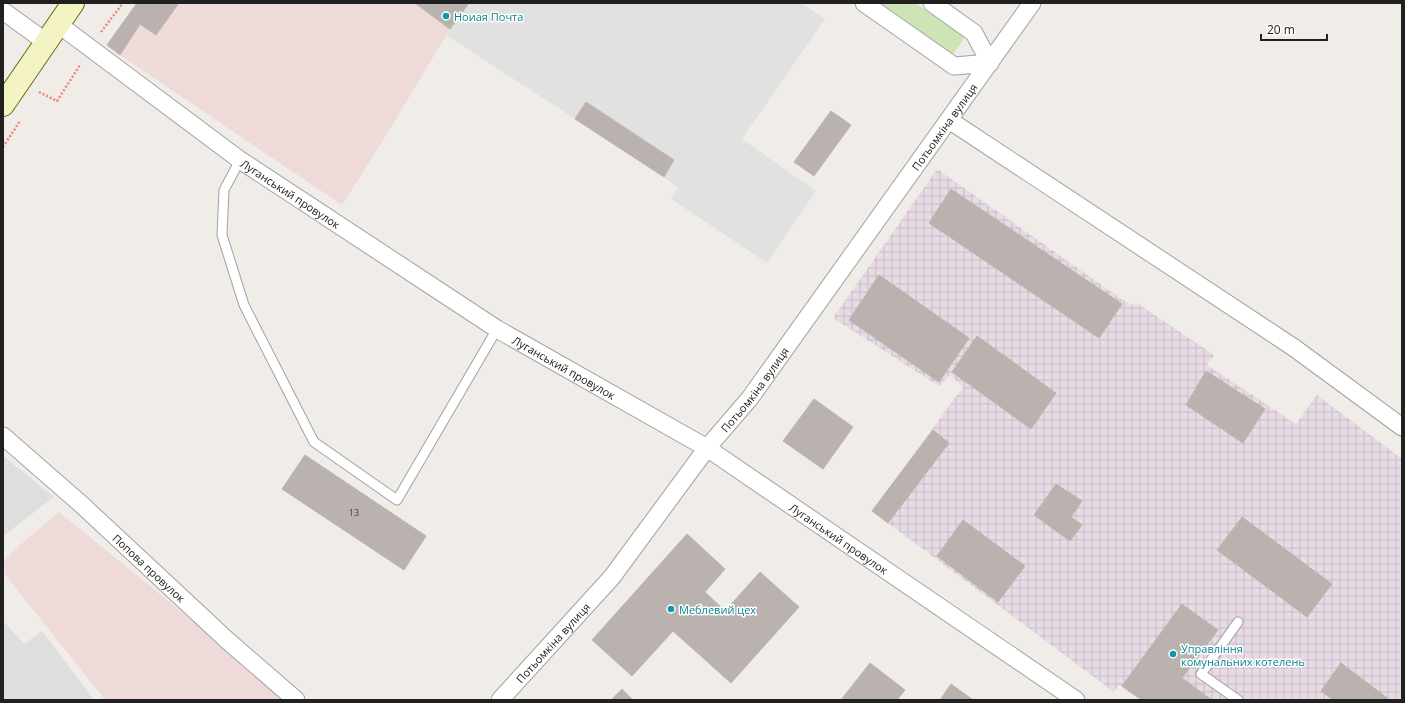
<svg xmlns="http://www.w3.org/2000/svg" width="1405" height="703" font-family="'Open Sans',sans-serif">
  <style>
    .residential { fill: #dfdede }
    .commercial { fill: #efdada }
    .industrial { fill: url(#industrial-grid) }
    .garden { fill: #cee4b5 }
    .parking { fill: #e1e1e1 }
    .building { fill: #b9b2ae; stroke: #c0b4ac }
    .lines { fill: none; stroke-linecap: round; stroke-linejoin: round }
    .service-casing { stroke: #a2a2a2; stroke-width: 11 }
    .minor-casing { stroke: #a2a2a2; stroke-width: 19 }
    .secondary-casing { stroke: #676e12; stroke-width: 24 }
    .path { stroke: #eb867e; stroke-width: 2.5; stroke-dasharray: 2 2; stroke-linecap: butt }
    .service { stroke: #fff; stroke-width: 9 }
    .minor { stroke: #fff; stroke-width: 17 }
    .secondary { stroke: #f3f3c3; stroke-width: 22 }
    .culture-dot { fill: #0f9aa8; stroke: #fff; stroke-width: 1.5 }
    .labels { text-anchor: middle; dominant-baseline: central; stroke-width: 3; stroke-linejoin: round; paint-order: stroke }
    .number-label { font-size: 9px; fill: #474544 }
    .culture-label { font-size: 11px; fill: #0d838f; stroke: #fff; text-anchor: start }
    .street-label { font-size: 11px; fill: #212121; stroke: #fff }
  </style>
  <defs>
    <pattern id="industrial-grid" width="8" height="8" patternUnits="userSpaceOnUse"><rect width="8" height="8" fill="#e8dbe6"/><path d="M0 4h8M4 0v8" fill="none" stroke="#c7bcc5"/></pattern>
  </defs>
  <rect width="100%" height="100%" fill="#f0ede8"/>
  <g class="residential">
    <path d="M3,456L54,497L3,536Z"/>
    <path d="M3,621L24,644L42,631L94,700H3Z"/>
  </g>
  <g class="commercial">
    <path d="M179,3H469L450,29L387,134L342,205L120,55L140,24L156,34Z"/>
    <path d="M59,512L224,646L287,700H105L3,572V562L20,545Z"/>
  </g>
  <path class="industrial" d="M937,169L1130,305L1137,303L1214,355L1207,365L1296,424L1317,395L1402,459V700H1140L1119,685L1114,692L872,511L963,387L950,375L939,386L833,318Z"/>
  <path class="garden" d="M881,3H915L965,37L953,54Z"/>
  <path class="parking" d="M469,3H801L825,19L742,139L816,191L767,263L671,199L678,188L664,177L674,160L586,102L575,119L446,35Z"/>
  <g class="building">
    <path d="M137,3H179L156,35L140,24L120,55L107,45Z"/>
    <path d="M415,3H469L450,29Z"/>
    <path d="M586,102L674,160L664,177L575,119Z"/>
    <path d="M831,111L851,125L814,176L794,162Z"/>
    <path d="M951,189L1122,304L1099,338L929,223Z"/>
    <path d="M879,275L969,338L939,382L849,320Z"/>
    <path d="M977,336L1056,393L1031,429L952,372Z"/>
    <path d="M1206,371L1265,409L1243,443L1186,405Z"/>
    <path d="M814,399L853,427L823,469L783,441Z"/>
    <path d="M933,430L949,443L888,523L872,511Z"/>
    <path d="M305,455L426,536L404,570L282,489Z"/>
    <path d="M1056,484L1082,501L1071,517L1082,525L1070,541L1034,515Z"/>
    <path d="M1242,517L1332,584L1307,617L1217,550Z"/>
    <path d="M963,520L1025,566L998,602L937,556Z"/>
    <path d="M687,534L725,569L705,592L725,611L760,572L799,607L731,683L673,631L632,676L592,640Z"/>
    <path d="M1182,604L1218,630L1182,678L1212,700H1142L1122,686Z"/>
    <path d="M870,663L905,690L897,700H841Z"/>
    <path d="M1341,663L1390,700H1333L1321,691Z"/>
    <path d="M951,684L973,700H940Z"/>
    <path d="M622,689L633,700H611Z"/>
  </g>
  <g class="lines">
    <g class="service-casing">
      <g id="service">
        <path d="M240,160L224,190L222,235L244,305L314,442L397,500L497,329"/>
        <path d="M1238,622L1201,674L1238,700"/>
      </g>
    </g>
    <g class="minor-casing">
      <g id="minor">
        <path d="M864,3L954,66L990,63"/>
        <path d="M932,3L974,33L990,63"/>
        <path d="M3,11L46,42"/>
        <path id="s1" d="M58,24L240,160L497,329L707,448L1076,700"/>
        <path d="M949,120L1293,347L1402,427"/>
        <path id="s2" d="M3,436L82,505L228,641L296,700"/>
        <path id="s3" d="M500,700L612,577L707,448L750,398L1032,3"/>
      </g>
    </g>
    <g class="secondary-casing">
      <path id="secondary" d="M3,105L73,3"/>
    </g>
    <g class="path">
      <path d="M101,32L123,3"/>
      <path d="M39,92L57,101L80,65"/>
      <path d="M3,147L20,121"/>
    </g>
    <use href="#service" class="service"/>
    <use href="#minor" class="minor"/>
    <use href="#secondary" class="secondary"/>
  </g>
  <g class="culture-dot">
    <circle cx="446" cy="16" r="4"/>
    <circle cx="671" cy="609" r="4"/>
    <circle cx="1173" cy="654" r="4"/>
  </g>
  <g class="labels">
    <g class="number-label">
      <text x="354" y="512">13</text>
    </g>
    <g class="culture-label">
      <text x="454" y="16">Ноиая Почта</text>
      <text x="679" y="609">Меблевий цех</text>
      <text x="1181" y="648">Управління<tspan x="1181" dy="13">комунальних котелень</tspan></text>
    </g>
    <g class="street-label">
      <text stroke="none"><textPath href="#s3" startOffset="726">Потьомкіна вулиця</textPath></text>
      <text stroke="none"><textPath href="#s1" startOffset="288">Луганський провулок</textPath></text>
      <text stroke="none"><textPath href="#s1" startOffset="612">Луганський провулок</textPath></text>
      <text stroke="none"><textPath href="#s3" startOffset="402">Потьомкіна вулиця</textPath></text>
      <text stroke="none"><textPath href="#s1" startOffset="936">Луганський провулок</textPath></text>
      <text stroke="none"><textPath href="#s2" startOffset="197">Попова провулок</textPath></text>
      <text stroke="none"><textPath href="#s3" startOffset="78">Потьомкіна вулиця</textPath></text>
    </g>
  </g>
  <rect width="1405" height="703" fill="none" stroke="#212121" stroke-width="8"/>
  <path d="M1261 34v6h66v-6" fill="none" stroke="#212121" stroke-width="2"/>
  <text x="1267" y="34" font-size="12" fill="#212121" stroke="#ffffff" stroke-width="3" paint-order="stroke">20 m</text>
</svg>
